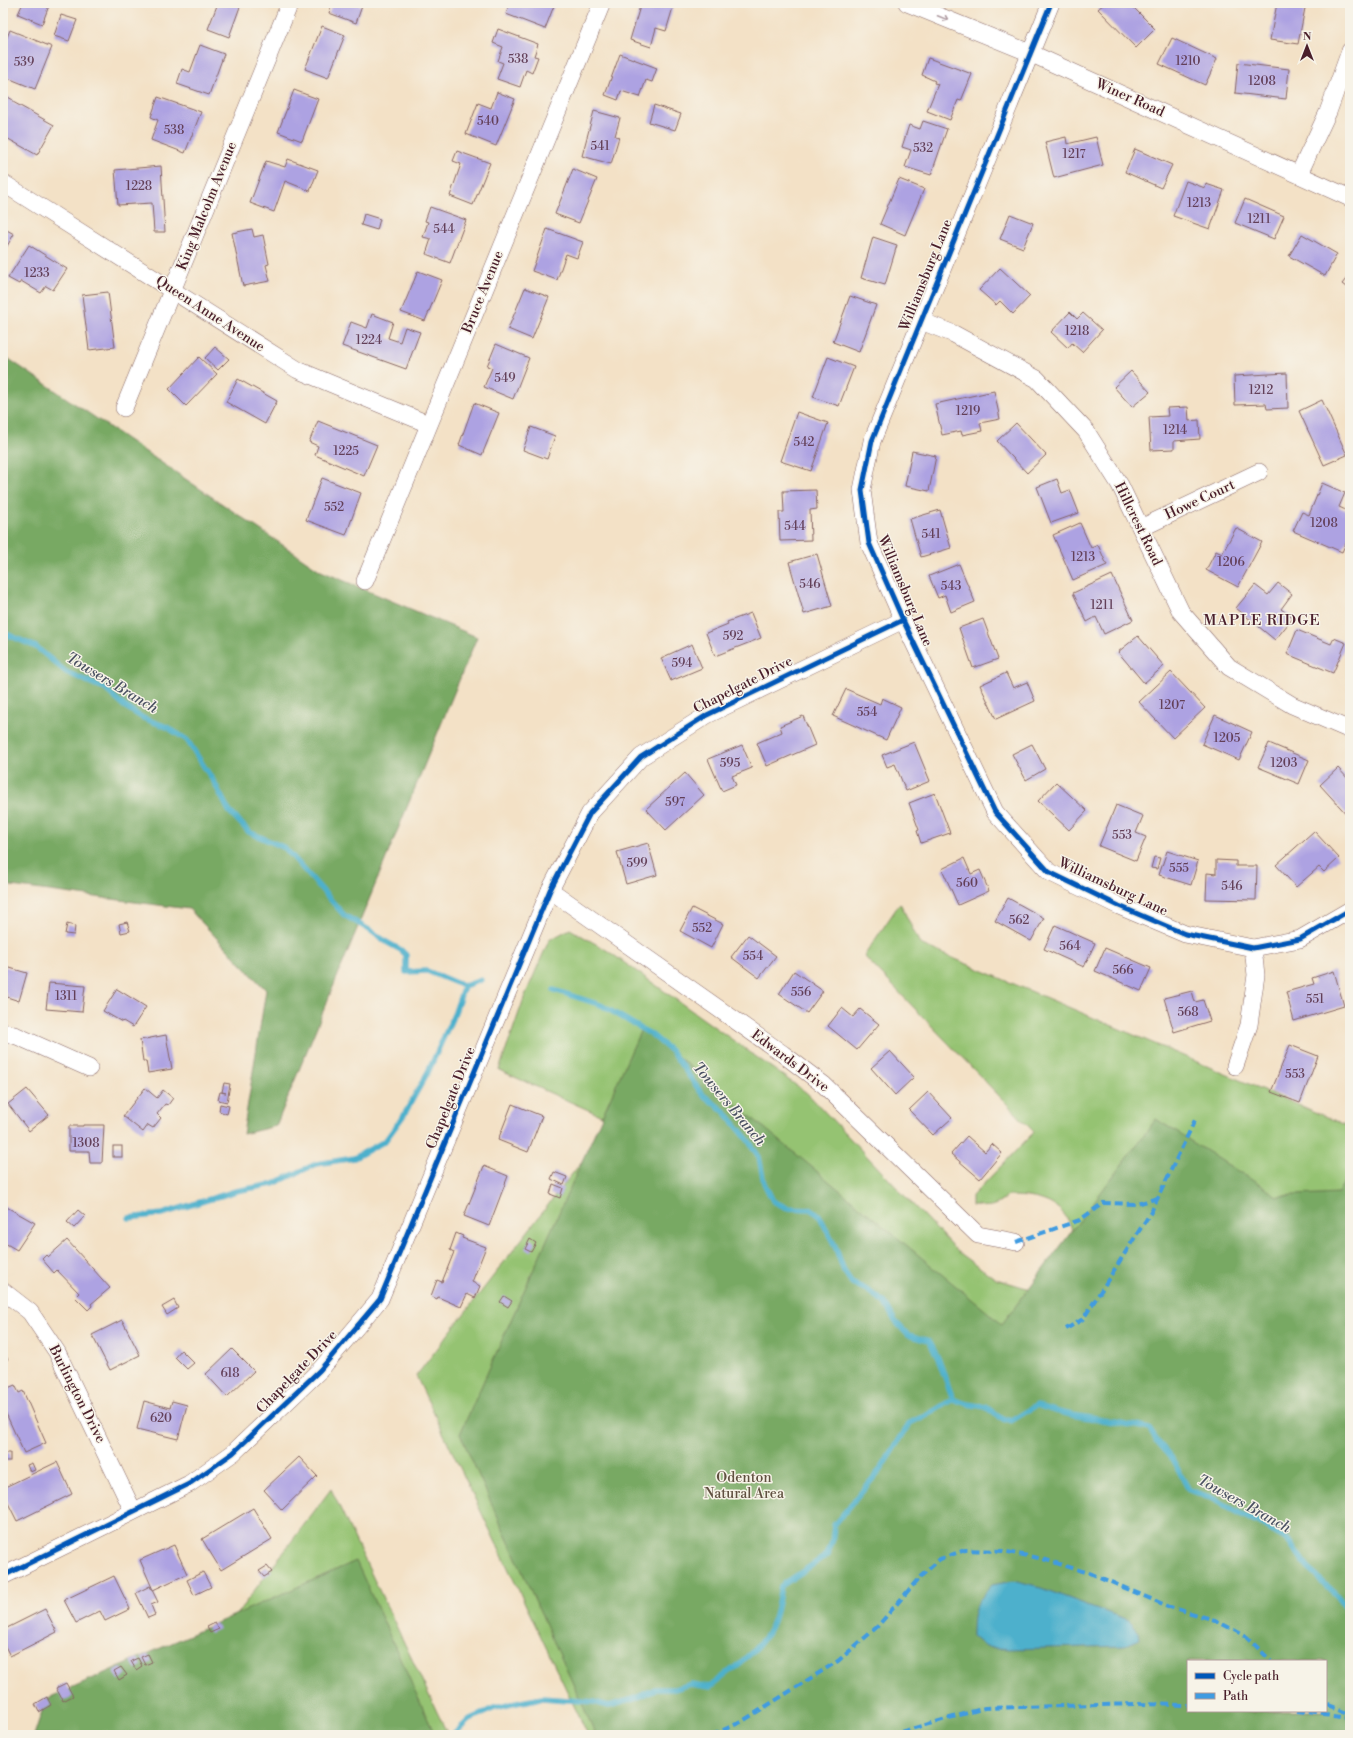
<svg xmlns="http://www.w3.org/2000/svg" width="1353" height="1738" font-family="'Libre Bodoni',serif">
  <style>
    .green { fill: #95c372; stroke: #70714e; fill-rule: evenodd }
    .forest { fill: #78a964; stroke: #616448; fill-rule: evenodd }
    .water { fill: #4db0cc; stroke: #4c687c }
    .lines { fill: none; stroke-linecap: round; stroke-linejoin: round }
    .stream { stroke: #4db0cc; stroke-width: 5.5 }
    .building { fill: #ada2e2 }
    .street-casing { stroke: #856361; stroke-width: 18 }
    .street { stroke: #fff; stroke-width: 17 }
    .quiet { stroke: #409be1; stroke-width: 4; stroke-dasharray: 8 4; stroke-linecap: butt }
    .cycleway-casing { stroke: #f7f3e8; stroke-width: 8 }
    .cycleway { stroke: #0057b8; stroke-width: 5 }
    .oneway { stroke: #ae9aa0 }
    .labels { text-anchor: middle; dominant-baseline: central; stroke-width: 3; stroke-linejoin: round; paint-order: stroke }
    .number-label { font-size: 12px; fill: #634059 }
    .street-label { font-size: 14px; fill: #4a1f2b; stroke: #f7f3e8 }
    .park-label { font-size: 14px; fill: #605040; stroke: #f7f3e8 }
    .neighbourhood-label { font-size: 15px; letter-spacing: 1px; fill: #4a1f2b; stroke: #f7f3e8 }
    .water-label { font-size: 15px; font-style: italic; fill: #4b5263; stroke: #f7f3e8 }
  </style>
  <rect width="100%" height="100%" fill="#f7f3e8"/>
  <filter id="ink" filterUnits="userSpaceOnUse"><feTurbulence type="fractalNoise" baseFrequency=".025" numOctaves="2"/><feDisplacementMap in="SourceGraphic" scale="8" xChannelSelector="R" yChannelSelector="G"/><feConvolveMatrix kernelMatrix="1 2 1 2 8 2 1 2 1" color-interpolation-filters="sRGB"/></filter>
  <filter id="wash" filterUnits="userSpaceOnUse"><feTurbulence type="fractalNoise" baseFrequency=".012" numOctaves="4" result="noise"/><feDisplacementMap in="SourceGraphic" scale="16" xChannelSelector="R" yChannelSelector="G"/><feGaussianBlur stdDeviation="0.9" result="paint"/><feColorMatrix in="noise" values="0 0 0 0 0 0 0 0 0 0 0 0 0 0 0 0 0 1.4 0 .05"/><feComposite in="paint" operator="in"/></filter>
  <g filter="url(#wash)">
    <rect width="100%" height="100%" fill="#f3e1c6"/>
    <g class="green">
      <path d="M900,903L920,944L1350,1127V1735H588L416,1376L613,1121L499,1070L524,998L549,940L570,929L608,951L807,1093L957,1251L996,1279L1030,1289L1074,1239C1072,1234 1072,1228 1070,1224C1059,1199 1031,1196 1008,1196C994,1208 990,1207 972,1206V1196L1034,1132L864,956ZM1188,1661H1326V1711H1188Z"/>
      <path d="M331,1489L448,1735H53L220,1636Z"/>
    </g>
    <g class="forest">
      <path d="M3,355L321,571L477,637L276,1126L243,1134L266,990L189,909L3,885Z"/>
      <path d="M642,1027L1002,1324L1156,1119L1277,1196L1338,1193L1350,1171V1735H596L460,1434ZM1188,1661H1326V1711H1188Z"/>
      <path d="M356,1561L435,1735H34L46,1699Z"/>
    </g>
    <path class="water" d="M1013,1581L1041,1588L1128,1620L1139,1632L1140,1639L1124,1646L1009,1649L985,1647L972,1636C972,1610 975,1604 992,1585Z"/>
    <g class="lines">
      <g class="stream">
        <path d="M3,634L9,635L36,647L66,672L105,689L124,706L143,718L167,727L187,740L214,782L229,811L249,832L285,848L344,915L371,931L388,943L401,950L406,955V972L427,971L464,986L481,980"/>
        <path d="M554,990L601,1005L652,1035L672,1052L702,1094L725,1112L748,1140L759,1157L764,1183L773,1201L787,1208L810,1209L819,1215L835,1246L844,1271L852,1283L867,1290L885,1303L895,1321L908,1335L929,1341L938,1358L953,1399L967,1404L986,1407L999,1417L1011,1421L1037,1405C1072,1419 1112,1419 1149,1429L1157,1441L1171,1457L1189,1490L1210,1497L1288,1540L1307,1568L1334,1592L1350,1612"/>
        <path d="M129,1218L162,1214L236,1191L273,1184L316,1164L354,1158L385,1141L404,1115L429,1070L455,1012L464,986"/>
        <path d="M453,1735L470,1719L495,1708L521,1702L542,1698L594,1702L609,1706L634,1699L655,1689H675L691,1684L710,1687C732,1669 759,1652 771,1626C777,1613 779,1599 781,1586L827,1555L832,1542L834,1525L880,1470L910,1423L934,1411L953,1399"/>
      </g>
    </g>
    <g id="blocks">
      <g class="building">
        <path d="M23,3H50L42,24L18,14Z"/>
        <path d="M218,3L241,4L229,37L208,29Z"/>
        <path d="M332,3H359L358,5L362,6L356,23L329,13Z"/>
        <path d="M510,3H555L545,29L506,14Z"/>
        <path d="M641,3L674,4L666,31L656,28L651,47L630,40Z"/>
        <path d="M1105,3H1129L1155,29L1136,48L1098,9Z"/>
        <path d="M1277,3H1306L1298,44L1270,40Z"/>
        <path d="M61,15L77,20L69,41L54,36Z"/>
        <path d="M322,26L345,35L328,78L305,69Z"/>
        <path d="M498,29L538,44L534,56L538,57L532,73L526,70L520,87L497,79L503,63L498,61L503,47L493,43Z"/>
        <path d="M10,30L52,47L35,89L3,76V47Z"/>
        <path d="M1172,38L1217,59L1205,85L1159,64Z"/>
        <path d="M200,45L224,54L209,95L177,84L182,69L190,72Z"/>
        <path d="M620,54L657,68L652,82L646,80L640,97L621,91L618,100L605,95Z"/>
        <path d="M928,58L972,74L961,101L958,100L950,120L927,111L938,84L934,83L935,81L922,75Z"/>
        <path d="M1238,63L1289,69L1286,99L1235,93Z"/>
        <path d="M294,90L318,99L302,141L278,132Z"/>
        <path d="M497,92L515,99L496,146L466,134L478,103L491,108Z"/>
        <path d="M3,94L13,100V102L54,125L37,155L3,136Z"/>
        <path d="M158,97L201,112L185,153L151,140L158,120L151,117Z"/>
        <path d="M654,105L681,114L675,130L649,122Z"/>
        <path d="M594,111L620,118L615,136L619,137L611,164L582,156Z"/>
        <path d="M923,121L947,129L931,175L905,167L911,150L902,147L909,125L920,129Z"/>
        <path d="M1066,137L1067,144L1096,137L1103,165L1054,178L1045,142Z"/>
        <path d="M1135,149L1172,165L1161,188L1125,172Z"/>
        <path d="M457,151L490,163L473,205L450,196L461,164L453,161Z"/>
        <path d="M288,159L318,170L310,191L285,181L274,212L250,203L266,161L285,167Z"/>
        <path d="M161,166L165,232H154L152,203L118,205L115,170Z"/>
        <path d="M573,169L597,179L579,223L555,214Z"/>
        <path d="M899,179L924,189L905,235L880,224Z"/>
        <path d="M1186,181L1205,188L1206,184L1224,190L1210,229L1173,216Z"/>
        <path d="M1245,199L1284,216L1274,239L1235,223Z"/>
        <path d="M430,207L466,220L450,263L426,254L431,239L423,237L428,222L425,221Z"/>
        <path d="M364,214L380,219L377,230L361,225Z"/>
        <path d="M1010,214L1033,223L1023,248L1000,239Z"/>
        <path d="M3,228L14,234L3,253Z"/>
        <path d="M252,229L254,237L263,235L269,264L266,265L270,281L243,286L232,233Z"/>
        <path d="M547,229L583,242L577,258L566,254L557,280L532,271Z"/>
        <path d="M1302,234L1337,254L1325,276L1289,256Z"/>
        <path d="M873,237L897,245L885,285L861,278Z"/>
        <path d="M29,245L67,269L53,290L46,286L41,293L21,281L19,284L8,278Z"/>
        <path d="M1000,268L1030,296L1013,314L1000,301L996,305L979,290Z"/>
        <path d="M418,271L442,280L425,321L401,312Z"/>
        <path d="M1350,274V290L1342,284Z"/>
        <path d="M525,288L549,297L532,339L508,329Z"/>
        <path d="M108,292L115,347L89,350L82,295Z"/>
        <path d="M850,296L876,305L859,352L833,342Z"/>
        <path d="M1070,312L1077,319L1083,313L1102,330L1082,352L1072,343L1068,348L1051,332Z"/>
        <path d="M372,314L393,322L388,338L400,342L405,327L420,332L406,369L342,346L351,322L367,328Z"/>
        <path d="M496,344L529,358L513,399L484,387L492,368L487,366Z"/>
        <path d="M215,347L229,359L218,370L205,358Z"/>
        <path d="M199,357L217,374L186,406L169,389Z"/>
        <path d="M828,357L854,367L839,406L813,397Z"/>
        <path d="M1131,371L1150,392L1132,407L1114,387Z"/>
        <path d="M1287,373L1288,408L1267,409L1266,404L1235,405L1234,376Z"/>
        <path d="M238,379L277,401L265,424L226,402Z"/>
        <path d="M994,391L1000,419L980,423L982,431L962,435L961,431L942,435L935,404Z"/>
        <path d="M1322,400L1347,455L1324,465L1299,411Z"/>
        <path d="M474,403L499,413L482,455L459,445Z"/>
        <path d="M1188,407L1189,421L1199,420L1200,439L1174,441V449L1151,450L1149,417L1168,416L1167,408Z"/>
        <path d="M797,412L828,423L811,471L780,461Z"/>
        <path d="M318,421L377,445L364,476L315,455L318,446L309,442Z"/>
        <path d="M1016,423L1046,455L1027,473L997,441Z"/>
        <path d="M531,427L555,436L547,459L523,450Z"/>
        <path d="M912,451L936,456L929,491L905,486Z"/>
        <path d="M322,478L361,493L346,535L306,520Z"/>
        <path d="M1057,479L1062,493L1070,490L1079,513L1051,523L1037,487Z"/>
        <path d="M1322,483L1345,493L1339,507L1350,512V534L1342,552L1293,531L1302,512L1309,515Z"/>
        <path d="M816,490L817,509L810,510L811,540L780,541L779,512H784L783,491Z"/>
        <path d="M940,510L951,548L921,557L910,519Z"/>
        <path d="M1080,523L1091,548L1098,545L1107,565L1073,580L1053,535Z"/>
        <path d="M1236,528L1262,542L1238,587L1206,570L1216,551L1222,554Z"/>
        <path d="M817,554L832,606L804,614L789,562Z"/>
        <path d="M959,564L975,602L951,612L945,595L938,598L929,576Z"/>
        <path d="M1112,575L1133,620L1104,634L1096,617L1087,622L1073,593Z"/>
        <path d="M1278,583L1292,594L1281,609L1293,618L1275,640L1236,608L1255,585L1268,595Z"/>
        <path d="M751,613L761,638L715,656L706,633L728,624L727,622Z"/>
        <path d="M983,619L998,659L973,668L959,628Z"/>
        <path d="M1297,630L1331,644L1334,638L1346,643L1333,673L1287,654Z"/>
        <path d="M1138,636L1164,666L1144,683L1118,652Z"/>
        <path d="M692,644L702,668L671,681L661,658Z"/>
        <path d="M1171,672L1205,708L1173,738L1139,702Z"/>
        <path d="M1006,673L1013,688L1027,682L1035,701L996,719L980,685Z"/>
        <path d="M846,689L880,704L882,698L901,707L886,740L833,716Z"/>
        <path d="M1215,715L1252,732L1239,760L1202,744Z"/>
        <path d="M803,716L815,745L767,766L757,743L782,732L780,726Z"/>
        <path d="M914,742L930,781L906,791L895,764L887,767L882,755Z"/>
        <path d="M1269,743L1309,760L1299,784L1258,767Z"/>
        <path d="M1032,744L1045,769L1026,780L1012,754Z"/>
        <path d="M742,745L752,768L732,776L736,785L722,791L708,759Z"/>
        <path d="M1338,768L1350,781V818L1320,785Z"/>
        <path d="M685,773L704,795L666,830L646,809Z"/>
        <path d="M1056,782L1087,811L1069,830L1038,801Z"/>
        <path d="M935,793L950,833L921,843L917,831L919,830L909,803Z"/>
        <path d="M1116,805L1143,816L1136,833L1146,837L1136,861L1099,846Z"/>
        <path d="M1314,831L1339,858L1324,872L1319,867L1296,887L1276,865Z"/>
        <path d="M648,843L657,875L626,884L617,852Z"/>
        <path d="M1167,851L1198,861L1191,885L1159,875Z"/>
        <path d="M1154,857L1160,858L1157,869L1151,868Z"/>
        <path d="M964,858L971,874L980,870L989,891L958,905L942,869Z"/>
        <path d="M1216,860L1236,861V866H1257L1256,900L1206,899L1207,873L1216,874Z"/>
        <path d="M1008,898L1044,918L1031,941L995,921Z"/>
        <path d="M692,908L723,924L711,948L680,931Z"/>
        <path d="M127,922L130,931L121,933L119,924Z"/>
        <path d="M67,924L75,926L74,935L65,934Z"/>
        <path d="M1055,925L1095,943L1084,967L1044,949Z"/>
        <path d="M748,935L776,956L759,978L731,957Z"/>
        <path d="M1105,948L1151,968L1141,991L1095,971Z"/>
        <path d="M3,966L27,973L19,1001L7,997V994L3,993Z"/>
        <path d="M794,971L823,991L807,1013L779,994Z"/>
        <path d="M1334,971L1344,1006L1294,1021L1286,992L1314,984L1312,978Z"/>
        <path d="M49,983L85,986L82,1012L46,1009Z"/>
        <path d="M117,989L146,1007L133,1027L123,1021L122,1022L103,1011Z"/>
        <path d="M1192,991L1195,1002L1203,1000L1210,1021L1174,1032L1164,998Z"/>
        <path d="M842,1008L853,1017L860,1009L879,1024L857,1050L828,1026Z"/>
        <path d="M166,1035L172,1069L148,1073L146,1061H143L140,1040Z"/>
        <path d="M1290,1045L1318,1056L1300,1103L1271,1092Z"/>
        <path d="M890,1051L914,1077L895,1095L871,1068Z"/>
        <path d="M224,1083L230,1084L227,1102L218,1100L220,1092L226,1093L222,1092Z"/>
        <path d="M145,1088L157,1098L163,1090L173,1098L168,1105L165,1104L157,1114L161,1118L153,1128L148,1125L143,1132L123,1116Z"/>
        <path d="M27,1089L49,1115L29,1131L8,1104Z"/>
        <path d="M928,1092L952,1118L933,1135L909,1110Z"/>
        <path d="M220,1104L229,1106L227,1114L219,1111Z"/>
        <path d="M512,1104L542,1116L528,1152L498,1140Z"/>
        <path d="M83,1125H104L102,1163H90L89,1151H69V1126H83Z"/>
        <path d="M967,1136L985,1152L992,1144L1002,1153L980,1179L951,1154Z"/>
        <rect x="113" y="1146" width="9" height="11"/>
        <path d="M484,1166L508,1176L489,1226L464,1216Z"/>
        <path d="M554,1172L567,1177L564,1185L551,1179Z"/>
        <path d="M553,1184L563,1188L560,1198L550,1194Z"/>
        <path d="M3,1205L35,1223L17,1250L3,1242Z"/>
        <path d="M78,1210L85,1216L74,1228L67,1222Z"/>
        <path d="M456,1233L463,1236L462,1238L486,1247L472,1282L480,1286L475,1298L467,1294L461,1307L438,1297L437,1299L431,1296L437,1280L442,1282L454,1252L450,1250Z"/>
        <path d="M530,1239L536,1243L531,1252L525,1249Z"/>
        <path d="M67,1240L110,1288L91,1304L92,1306L88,1310L75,1297L79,1293L57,1270L54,1273L42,1259L46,1255L48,1257Z"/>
        <path d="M504,1296L512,1301L508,1307L500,1302Z"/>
        <path d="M174,1300L178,1308L167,1315L162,1307Z"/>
        <path d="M122,1320L140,1355L110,1370L92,1335Z"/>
        <path d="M232,1349L254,1371L227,1397L206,1374Z"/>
        <path d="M181,1350L194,1363L187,1369L175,1357Z"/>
        <path d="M3,1353L8,1359L3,1363Z"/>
        <path d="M15,1385L19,1393L23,1391L46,1443L24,1453L3,1407V1390Z"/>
        <path d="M144,1401L170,1408L172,1401L187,1405L178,1439L137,1429Z"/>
        <rect x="4" y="1453" width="6" height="8"/>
        <path d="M299,1457L317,1476L282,1510L264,1490Z"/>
        <path d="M57,1462L72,1494L17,1521L3,1493V1488Z"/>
        <path d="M32,1463L35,1470L30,1472L27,1465Z"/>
        <path d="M253,1508L272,1539L221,1570L202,1539Z"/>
        <path d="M174,1545L187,1574L153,1590L140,1560Z"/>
        <path d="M267,1566L272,1572L264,1577L259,1571Z"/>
        <path d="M203,1572L211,1587L194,1595L187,1580Z"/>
        <path d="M114,1576L130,1609L105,1621L100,1611L76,1623L64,1600Z"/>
        <path d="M150,1586L158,1602L151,1605L155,1615L148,1618L136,1593Z"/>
        <path d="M45,1609L57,1632L10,1656L3,1642V1630Z"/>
        <path d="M215,1623L219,1629L210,1633L207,1627Z"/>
        <path d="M148,1654L152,1662L145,1665L141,1657Z"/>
        <path d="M138,1658L142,1666L136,1670L131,1661Z"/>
        <path d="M121,1667L127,1675L119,1680L114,1671Z"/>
        <path d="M66,1683L73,1696L63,1701L56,1688Z"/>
        <path d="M47,1697L51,1705L39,1712L35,1704Z"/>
      </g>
    </g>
  </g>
  <g filter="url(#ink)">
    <use href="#blocks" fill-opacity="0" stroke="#856361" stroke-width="1"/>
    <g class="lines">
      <g class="street-casing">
        <g id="street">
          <path d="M907,3L1030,53L1350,198"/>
          <path d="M1051,3L872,441L862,490L869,543L903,620L995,812L1049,872L1119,906L1185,934L1253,948L1300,939L1350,910"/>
          <path d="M1299,174L1328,112L1350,51"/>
          <path d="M3,183L298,370L428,424"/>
          <path d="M921,321L954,334L1037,379L1086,431L1120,485L1181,612L1229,667L1292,705L1350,730"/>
          <path d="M124,408L290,3"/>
          <path d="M1141,528L1259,472"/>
          <path d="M365,581L602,3"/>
          <path d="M550,890L783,1054L824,1085L978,1235L1016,1242"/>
          <path d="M3,1032L17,1036L89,1068"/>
          <path d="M1235,1066L1249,1025L1256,975L1253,948"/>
          <path d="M3,1291L30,1312L57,1352L133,1511"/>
          <path d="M3,1576L189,1484L233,1453L320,1370L380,1299L550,890L590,813L641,757L707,715L903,620"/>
        </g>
      </g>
      <use href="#street" class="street"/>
      <g class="quiet">
        <path d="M1016,1242L1080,1220L1103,1203L1137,1204L1158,1198"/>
        <path d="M1066,1329L1083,1319L1151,1212L1196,1118"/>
        <path d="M1326,1705L1348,1713"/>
        <path d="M1297,1711L1350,1717"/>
        <path d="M712,1735L741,1722L838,1661L877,1627L920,1577L940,1559L965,1550L1003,1551L1043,1559L1092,1574L1170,1607L1215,1620L1247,1637L1271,1661"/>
        <path d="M890,1735L985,1708L1137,1704L1188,1705"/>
      </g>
      <g class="cycleway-casing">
        <g id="cycleway">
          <path d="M1051,3L872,441L862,490L869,543L903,620L995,812L1049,872L1119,906L1185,934L1253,948L1300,939L1350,910"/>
          <path d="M3,1576L189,1484L233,1453L320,1370L380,1299L550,890L590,813L641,757L707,715L903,620"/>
        </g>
      </g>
      <use href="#cycleway" class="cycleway"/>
    </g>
    <defs><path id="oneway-shaft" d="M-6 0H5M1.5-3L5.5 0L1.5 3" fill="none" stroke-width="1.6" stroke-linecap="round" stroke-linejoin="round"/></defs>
    <use class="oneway" href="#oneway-shaft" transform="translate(943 18) rotate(22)"/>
  </g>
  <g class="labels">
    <g class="number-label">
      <text x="518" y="59">538</text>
      <text x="1188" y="61">1210</text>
      <text x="24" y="62">539</text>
      <text x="1262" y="81">1208</text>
      <text x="488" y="121">540</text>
      <text x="174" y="130">538</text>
      <text x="600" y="146">541</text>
      <text x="923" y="148">532</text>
      <text x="1074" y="154">1217</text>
      <text x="139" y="186">1228</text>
      <text x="1199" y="203">1213</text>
      <text x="1259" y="219">1211</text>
      <text x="444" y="229">544</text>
      <text x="37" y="273">1233</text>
      <text x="1077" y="331">1218</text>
      <text x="369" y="340">1224</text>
      <text x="505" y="378">549</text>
      <text x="1261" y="390">1212</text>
      <text x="968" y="411">1219</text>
      <text x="1175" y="430">1214</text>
      <text x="804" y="442">542</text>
      <text x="346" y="451">1225</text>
      <text x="334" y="507">552</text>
      <text x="1324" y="523">1208</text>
      <text x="795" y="526">544</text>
      <text x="931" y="534">541</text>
      <text x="1083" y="557">1213</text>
      <text x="1231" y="562">1206</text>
      <text x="810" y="584">546</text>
      <text x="951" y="586">543</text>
      <text x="1102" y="605">1211</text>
      <text x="733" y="636">592</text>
      <text x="682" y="663">594</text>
      <text x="1172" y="705">1207</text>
      <text x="867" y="712">554</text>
      <text x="1227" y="738">1205</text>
      <text x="730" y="763">595</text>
      <text x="1284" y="763">1203</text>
      <text x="675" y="802">597</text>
      <text x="1122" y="835">553</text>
      <text x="637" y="863">599</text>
      <text x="1179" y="868">555</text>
      <text x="967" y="883">560</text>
      <text x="1232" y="886">546</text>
      <text x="1019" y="920">562</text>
      <text x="702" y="928">552</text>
      <text x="1070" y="946">564</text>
      <text x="753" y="956">554</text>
      <text x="1123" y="970">566</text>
      <text x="801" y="992">556</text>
      <text x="66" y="996">1311</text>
      <text x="1315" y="999">551</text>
      <text x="1188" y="1012">568</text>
      <text x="1295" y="1074">553</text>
      <text x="86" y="1143">1308</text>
      <text x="230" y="1373">618</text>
      <text x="161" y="1418">620</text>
    </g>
    <g class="street-label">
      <text transform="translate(1130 98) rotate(24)">Winer Road</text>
      <text transform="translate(207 206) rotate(-68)">King Malcolm Avenue</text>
      <text transform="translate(926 275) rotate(-68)">Williamsburg Lane</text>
      <text transform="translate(483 292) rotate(-68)">Bruce Avenue</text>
      <text transform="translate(210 314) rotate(33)">Queen Anne Avenue</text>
      <text transform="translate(1200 500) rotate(-25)">Howe Court</text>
      <text transform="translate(1138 524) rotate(64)">Hillcrest Road</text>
      <text transform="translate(905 591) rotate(67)">Williamsburg Lane</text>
      <text transform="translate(743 685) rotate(-27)">Chapelgate Drive</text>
      <text transform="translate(1113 887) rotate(25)">Williamsburg Lane</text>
      <text transform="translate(790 1061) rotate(37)">Edwards Drive</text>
      <text transform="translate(451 1098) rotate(-68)">Chapelgate Drive</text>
      <text transform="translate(297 1372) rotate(-46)">Chapelgate Drive</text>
      <text transform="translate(77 1394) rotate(63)">Burlington Drive</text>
    </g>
    <g class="park-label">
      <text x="744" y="1478">Odenton<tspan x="744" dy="16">Natural Area</tspan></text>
    </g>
    <g class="neighbourhood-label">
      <text x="1262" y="620">MAPLE RIDGE</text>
    </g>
    <g class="water-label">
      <text transform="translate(112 683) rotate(31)">Towsers Branch</text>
      <text transform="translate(729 1104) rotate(50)">Towsers Branch</text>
      <text transform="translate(1244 1504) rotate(29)">Towsers Branch</text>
    </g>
  </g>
  <rect width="1353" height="1738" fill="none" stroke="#f7f3e8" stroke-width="16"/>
  <rect x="1187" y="1660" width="140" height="52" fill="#f7f3e8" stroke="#b29e9c"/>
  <rect x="1195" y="1673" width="20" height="6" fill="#0057b8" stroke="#b29e9c"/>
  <text x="1223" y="1680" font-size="12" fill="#4a1f2b">Cycle path</text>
  <rect x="1195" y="1693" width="20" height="6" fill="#409be1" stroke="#b29e9c"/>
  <text x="1223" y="1700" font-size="12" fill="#4a1f2b">Path</text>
  <g transform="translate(1307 46)" stroke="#f7f3e8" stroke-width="3" paint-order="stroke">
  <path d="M0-3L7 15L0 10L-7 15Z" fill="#4a1f2b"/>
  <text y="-6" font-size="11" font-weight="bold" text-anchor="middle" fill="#4a1f2b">N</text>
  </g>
</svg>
